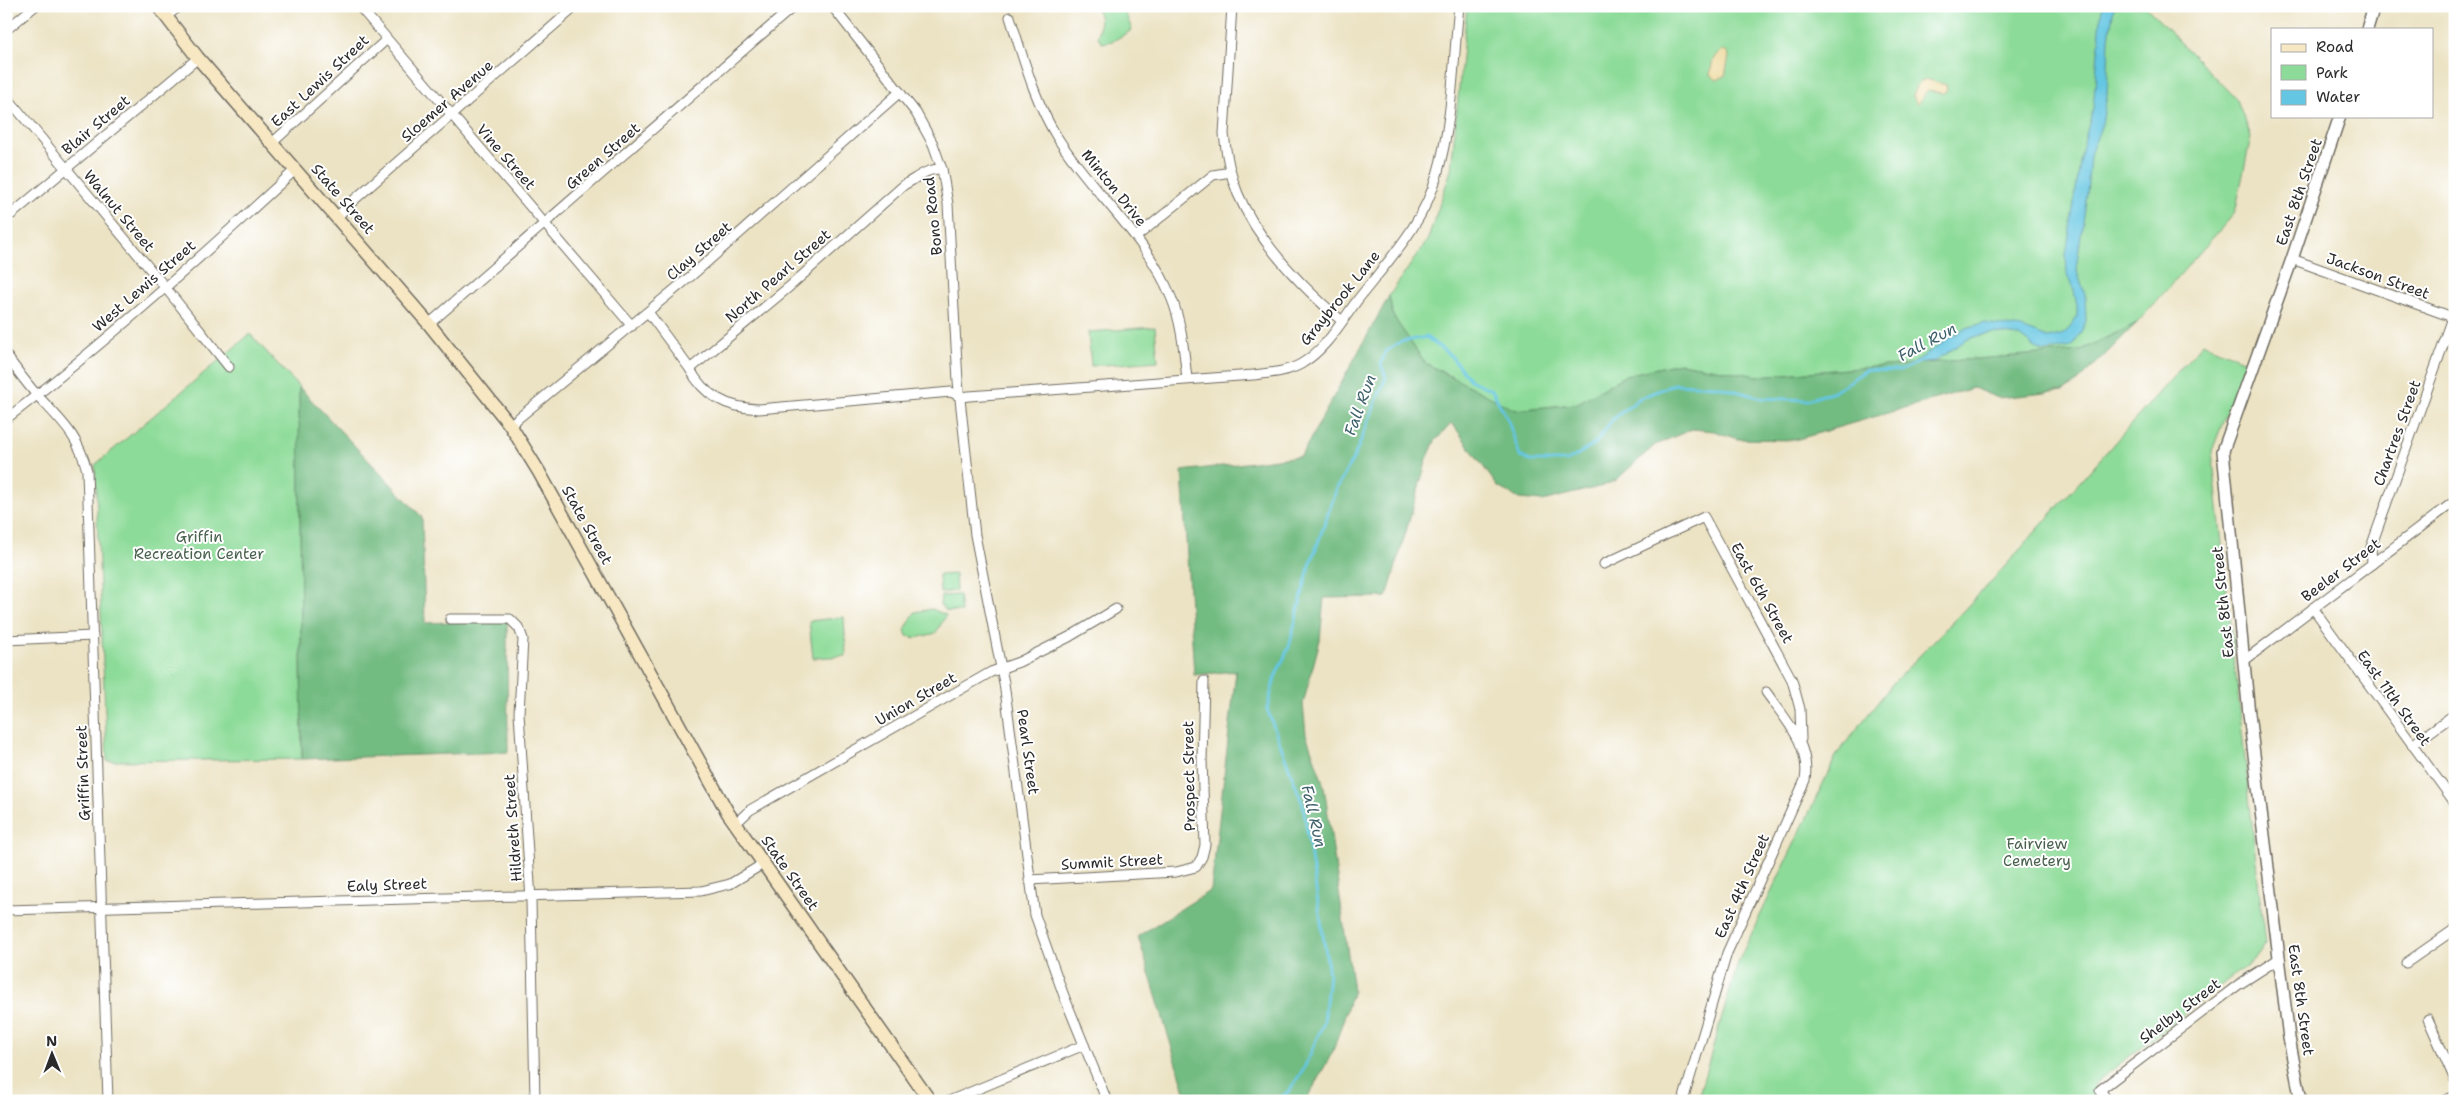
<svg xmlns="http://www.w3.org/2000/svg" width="2461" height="1107" font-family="'Shantell Sans',sans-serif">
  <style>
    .green { fill: #8ddb99; stroke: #5c8362 }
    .forest { fill: #72bb81; stroke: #4e7356 }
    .sand { fill: #eeda9e; stroke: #8c8264 }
    .water { fill: #64c6e2; stroke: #487886 }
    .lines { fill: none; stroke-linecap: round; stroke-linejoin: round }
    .stream { stroke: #64c6e2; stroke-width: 3 }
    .minor-casing { stroke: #6f6b61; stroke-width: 11 }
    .tertiary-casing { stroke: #6f6b61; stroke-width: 14 }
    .secondary-casing { stroke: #6f6b61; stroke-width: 15 }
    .minor { stroke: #fff; stroke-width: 9 }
    .tertiary { stroke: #fff; stroke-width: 11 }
    .secondary { stroke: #f7e8c3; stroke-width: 12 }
    .labels { text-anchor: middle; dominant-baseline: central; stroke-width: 4; stroke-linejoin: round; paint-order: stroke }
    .street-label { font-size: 15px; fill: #2b2b2b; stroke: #fff }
    .park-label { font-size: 15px; fill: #48604c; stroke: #fff }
    .water-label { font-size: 16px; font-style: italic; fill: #3f616b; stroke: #fff }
  </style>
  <rect width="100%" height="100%" fill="#fff"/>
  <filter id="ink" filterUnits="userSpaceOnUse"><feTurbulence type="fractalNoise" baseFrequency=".02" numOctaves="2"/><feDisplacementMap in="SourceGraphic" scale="10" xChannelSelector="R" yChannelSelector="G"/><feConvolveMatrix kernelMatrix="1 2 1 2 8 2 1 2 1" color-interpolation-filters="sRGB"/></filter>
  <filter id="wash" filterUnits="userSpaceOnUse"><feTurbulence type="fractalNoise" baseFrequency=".0096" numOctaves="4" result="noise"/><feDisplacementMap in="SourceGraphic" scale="20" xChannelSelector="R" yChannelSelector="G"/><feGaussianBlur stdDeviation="1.12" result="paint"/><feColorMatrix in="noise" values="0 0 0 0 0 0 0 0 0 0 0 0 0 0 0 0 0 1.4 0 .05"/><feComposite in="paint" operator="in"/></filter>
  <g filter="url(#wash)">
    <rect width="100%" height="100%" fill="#ece3c4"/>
    <g class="green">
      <path d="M1096,6H1123L1132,30L1113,41L1102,43L1098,37L1100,19Z"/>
      <path d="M1467,6H2145L2237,100L2251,136L2235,213L2137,323L2079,351L1758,376L1680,363L1626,375L1576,404L1514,410L1425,363L1393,316L1389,296L1428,239L1451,170Z"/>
      <path d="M1155,327L1158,361L1091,366L1088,332Z"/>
      <path d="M250,334L299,387L302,759L107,761L95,465Z"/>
      <path d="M2203,343L2246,361L2212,451L2265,945L2256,958L2094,1084L2101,1101H1697L1739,960L1837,754L1893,683L1991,582Z"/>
      <path d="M955,574L956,591L940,593L939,575Z"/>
      <path d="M959,595L961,612L947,611L940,605L941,596Z"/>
      <path d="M932,609L946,615L936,633L916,638L907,636L905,630L915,612Z"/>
      <path d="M844,617L846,656L813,658L809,621Z"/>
    </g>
    <g class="forest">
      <path d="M1389,296L1393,316L1425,363L1515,410L1576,404L1626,375L1680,363L1758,376L2079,351L2137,323L2079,381L2064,391L1998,398L1973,388L1795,440L1738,439L1714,431L1692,429L1655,445L1616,480L1603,486L1542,501L1519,499L1498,487L1452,423L1435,441L1427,459L1387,597L1324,598L1320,640L1303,704L1306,734L1324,786L1353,990L1333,1051L1306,1101H1188L1138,936L1211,890L1236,671L1194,675L1182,471L1301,456Z"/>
      <path d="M299,387L422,517L425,623L507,620L508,752L302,759Z"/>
    </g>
    <g class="sand">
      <path d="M1723,50L1726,51L1729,56L1725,76L1717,80L1710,75C1712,64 1712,55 1723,50Z"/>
      <path d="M1926,79L1946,85L1947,89L1944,93L1927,91L1917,104L1913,96L1919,82Z"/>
    </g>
    <path class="water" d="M2102,6H2114L2109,39L2107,96L2102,124L2090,155L2087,195L2076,269L2085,294L2086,321L2081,332L2071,347L2045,352L2034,347L2019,336L1995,333L1980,335L1966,340L1935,361L1914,363L1947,339L1966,328L1984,323L2022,328L2048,338L2061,335L2068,330L2074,322L2077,317V306L2074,291L2067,274L2066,255L2082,150L2093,109Z"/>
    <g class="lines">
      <path class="stream" d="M1277,1101L1290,1090L1304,1068L1324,1022L1329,974L1303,805L1267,709L1275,677L1289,647L1308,571L1337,488L1355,455L1386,377L1381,364L1385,352L1400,342L1426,337L1450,355L1470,380L1492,390L1508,420L1520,456L1530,461H1567L1595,444L1612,420L1640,398L1675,384L1717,386L1762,398L1808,400L1837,390L1866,370L1900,371L1922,361"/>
    </g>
  </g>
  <g filter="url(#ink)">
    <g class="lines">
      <g class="minor-casing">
        <g id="minor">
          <path d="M359,6L632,326"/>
          <path d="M832,6L916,113L933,144L942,169L948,204L958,381L975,535L1004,683L1035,915L1064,996L1107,1101"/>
          <path d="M1232,6L1224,134C1226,154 1230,175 1238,194C1259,243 1302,287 1342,321"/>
          <path d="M166,16L180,6"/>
          <path d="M1010,17C1023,57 1034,100 1057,137C1092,193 1146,235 1171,297C1182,323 1184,352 1187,379"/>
          <path d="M6,30L35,6"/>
          <path d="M6,96L165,287L229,367"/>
          <path d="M272,143L386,40"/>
          <path d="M12,214L198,58"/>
          <path d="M337,217L354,200L576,6"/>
          <path d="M1136,237L1213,175L1231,172"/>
          <path d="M2292,259L2455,318"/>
          <path d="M648,312L690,369L789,287L904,185C917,178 927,168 942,169"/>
          <path d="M429,324L794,6"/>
          <path d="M6,355C16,369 26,383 37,395C61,421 79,436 87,471L108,1101"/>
          <path d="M690,369C704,397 729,408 759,409L951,392L961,397L969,396L1253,375C1269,373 1287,372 1301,364C1325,350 1340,324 1356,302C1386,263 1424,224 1437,175C1453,121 1453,62 1459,6"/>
          <path d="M6,419C107,342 202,256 295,170"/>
          <path d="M510,425L691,276L900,92"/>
          <path d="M1604,564L1704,517L1792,680L1800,709L1801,739"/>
          <path d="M2372,564L2371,547L2455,312"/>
          <path d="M2313,608L2455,803"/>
          <path d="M450,619H510L519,628L523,639L519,713L531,900L535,1101"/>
          <path d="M6,640L93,636"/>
          <path d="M2245,660L2455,501"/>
          <path d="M2412,745L2455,714"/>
          <path d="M736,823L750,810L991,672L1019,662L1069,637L1116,609"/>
          <path d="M1029,880L1176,872L1196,867L1202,857L1205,845L1202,760L1204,681"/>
          <path d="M6,910L701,891L730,884L763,864"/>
          <path d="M2406,963L2455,929"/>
          <path d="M2428,1019L2455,1080"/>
          <path d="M949,1101L1084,1045"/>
          <path d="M1683,1101L1727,953L1805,780C1811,745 1785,719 1766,692"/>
          <path d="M2108,1101L2100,1090L2238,985L2280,958"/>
          <path d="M2444,1101L2455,1096"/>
        </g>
      </g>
      <g class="tertiary-casing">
        <g id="tertiary">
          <path d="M2367,29L2374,6"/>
          <path d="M2301,1101L2289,1038L2249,714L2223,451L2292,259L2340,116"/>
        </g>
      </g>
      <g class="secondary-casing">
        <path id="secondary" d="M158,6L198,58L429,324L510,425L539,472L728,813L930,1101"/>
      </g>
      <use href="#minor" class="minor"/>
      <use href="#tertiary" class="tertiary"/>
      <use href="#secondary" class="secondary"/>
    </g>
  </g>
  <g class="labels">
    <g class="street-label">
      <text transform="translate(320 81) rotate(-43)">East Lewis Street</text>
      <text transform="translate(447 101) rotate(-41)">Sloemer Avenue</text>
      <text transform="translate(96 125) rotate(-40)">Blair Street</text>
      <text transform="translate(603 156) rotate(-41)">Green Street</text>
      <text transform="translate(506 157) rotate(49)">Vine Street</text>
      <text transform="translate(1114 188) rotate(51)">Minton Drive</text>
      <text transform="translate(2299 192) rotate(-71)">East 8th Street</text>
      <text transform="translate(343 199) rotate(49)">State Street</text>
      <text transform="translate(119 211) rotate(50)">Walnut Street</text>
      <text transform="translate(933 216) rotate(-96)">Bono Road</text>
      <text transform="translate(699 251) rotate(-41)">Clay Street</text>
      <text transform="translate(778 276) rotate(-41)">North Pearl Street</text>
      <text transform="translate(2378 276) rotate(20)">Jackson Street</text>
      <text transform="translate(144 286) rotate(-41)">West Lewis Street</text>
      <text transform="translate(1340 298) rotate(-51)">Graybrook Lane</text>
      <text transform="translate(2397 433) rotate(-70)">Chartres Street</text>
      <text transform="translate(587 525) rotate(61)">State Street</text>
      <text transform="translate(2341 570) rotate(-37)">Beeler Street</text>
      <text transform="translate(1762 593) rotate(61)">East 6th Street</text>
      <text transform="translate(2223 602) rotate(-96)">East 8th Street</text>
      <text transform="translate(2394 698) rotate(54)">East 11th Street</text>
      <text transform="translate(916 699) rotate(-30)">Union Street</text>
      <text transform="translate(1028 752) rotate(82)">Pearl Street</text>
      <text transform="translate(83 773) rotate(-92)">Griffin Street</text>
      <text transform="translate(1189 776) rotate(-91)">Prospect Street</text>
      <text transform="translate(513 828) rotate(-94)">Hildreth Street</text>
      <text transform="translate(1112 862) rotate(-3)">Summit Street</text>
      <text transform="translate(790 873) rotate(55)">State Street</text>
      <text transform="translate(387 885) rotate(-2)">Ealy Street</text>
      <text transform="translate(1742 886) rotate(-66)">East 4th Street</text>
      <text transform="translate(2301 1000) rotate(82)">East 8th Street</text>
      <text transform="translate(2180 1011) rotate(-37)">Shelby Street</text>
    </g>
    <g class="park-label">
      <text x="199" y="537">Griffin<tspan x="199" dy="17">Recreation Center</tspan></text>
      <text x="2037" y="844">Fairview<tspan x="2037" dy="17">Cemetery</tspan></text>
    </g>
    <g class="water-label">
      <text transform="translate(1927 342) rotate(-28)">Fall Run</text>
      <text transform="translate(1360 405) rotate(-70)">Fall Run</text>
      <text transform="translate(1314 816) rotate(77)">Fall Run</text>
    </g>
  </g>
  <rect width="2461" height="1107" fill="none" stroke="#fff" stroke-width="25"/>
  <rect x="2271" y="28" width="162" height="90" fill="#ffffff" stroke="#aaaaaa"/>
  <rect x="2281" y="44" width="25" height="8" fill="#f7e8c3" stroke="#aaaaaa"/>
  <text x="2316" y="52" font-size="15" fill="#2b2b2b">Road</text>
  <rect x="2281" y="65" width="25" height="15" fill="#8ddb99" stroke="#aaaaaa"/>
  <text x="2316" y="78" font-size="15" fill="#2b2b2b">Park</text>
  <rect x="2281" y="90" width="25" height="15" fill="#64c6e2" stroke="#aaaaaa"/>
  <text x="2316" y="102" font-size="15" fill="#2b2b2b">Water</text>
  <g transform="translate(52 1054) rotate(359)" stroke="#ffffff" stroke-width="4" paint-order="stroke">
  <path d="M0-4L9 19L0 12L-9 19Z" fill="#2b2b2b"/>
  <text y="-8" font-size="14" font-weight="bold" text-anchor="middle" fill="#2b2b2b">N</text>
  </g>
</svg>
